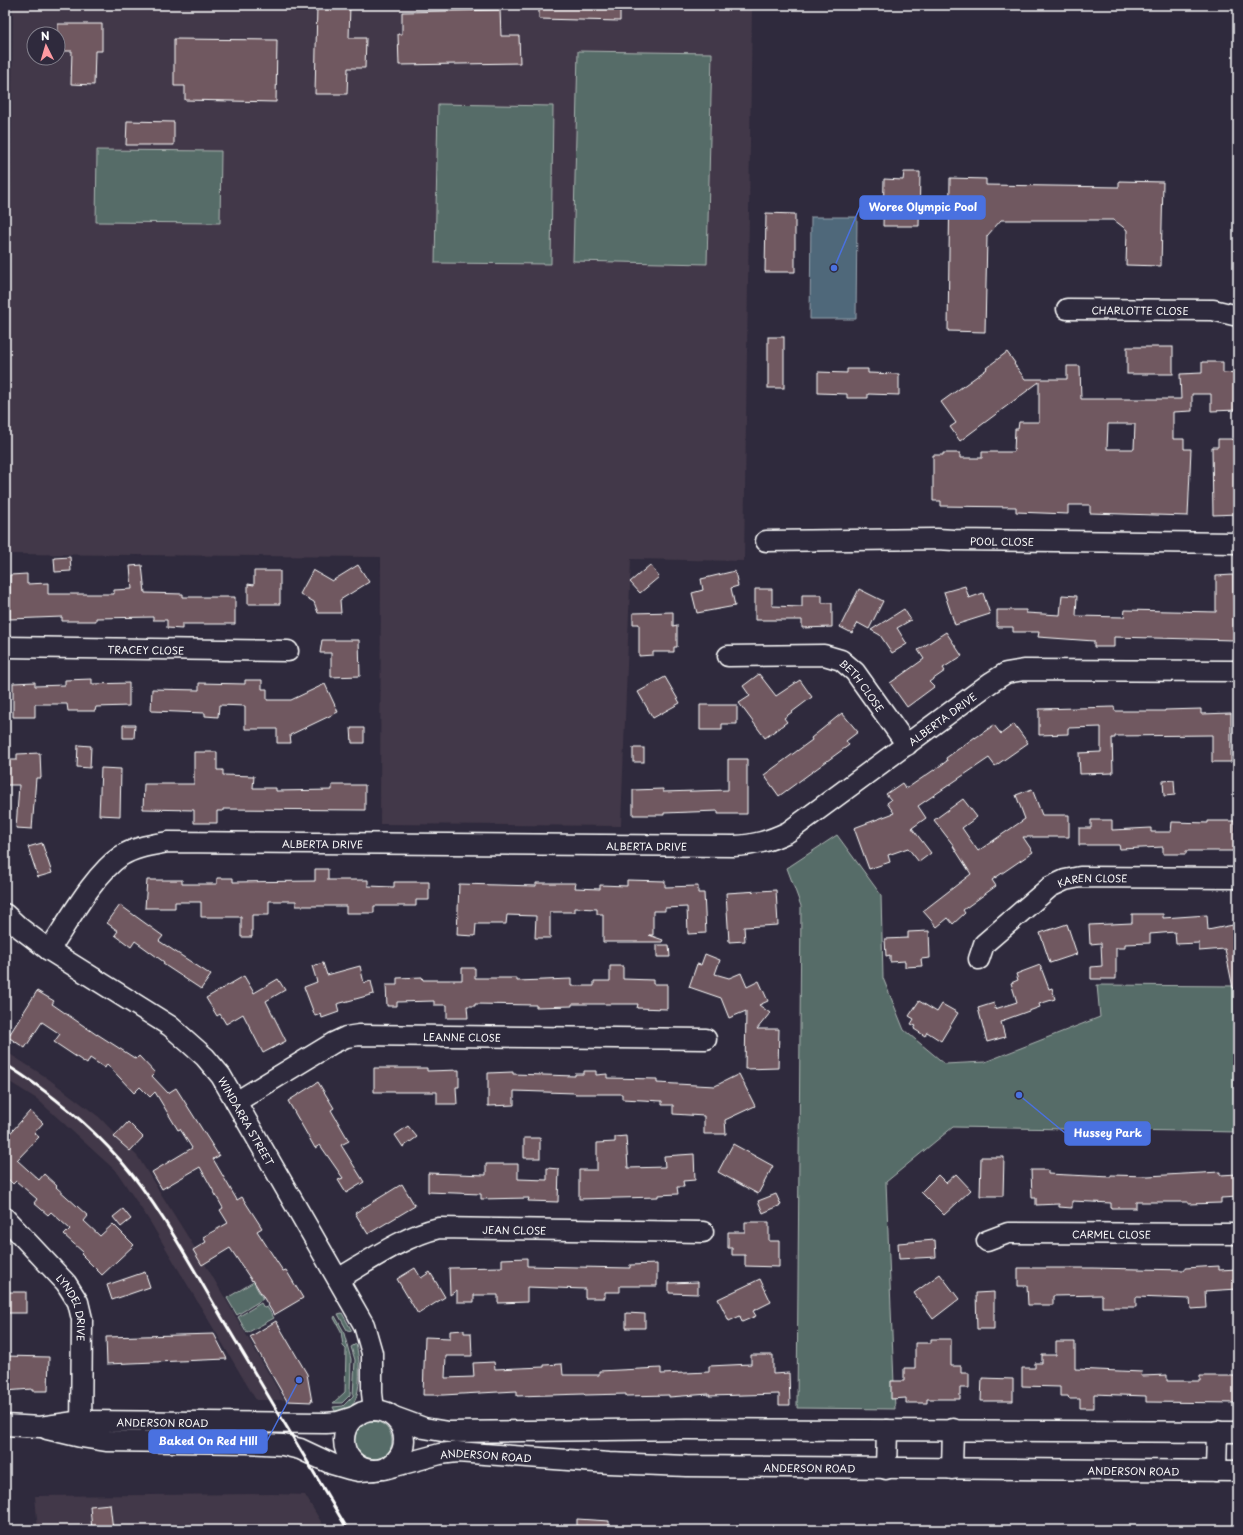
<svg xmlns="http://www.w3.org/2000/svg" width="1243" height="1535" font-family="'Playpen Sans',sans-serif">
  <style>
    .built { fill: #423848; fill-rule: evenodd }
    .green { fill: #576c67; stroke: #abb6b3 }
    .water { fill: #50687a; stroke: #96a4af }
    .building { fill: #705961; stroke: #fff; fill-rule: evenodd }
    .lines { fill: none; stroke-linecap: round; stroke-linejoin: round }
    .minor-casing { stroke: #fff; stroke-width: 23 }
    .minor { stroke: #2f2a3d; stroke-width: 20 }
    .rail { stroke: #fff; stroke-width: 3 }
    .labels { text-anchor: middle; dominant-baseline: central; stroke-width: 3; stroke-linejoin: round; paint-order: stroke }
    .street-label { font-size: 10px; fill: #fff; stroke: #2f2a3d }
    .leader { fill: none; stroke: #4a71e0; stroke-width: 1.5 }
    .callout-dot { fill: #4a71e0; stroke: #2f2a3d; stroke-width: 1.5 }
    .callout { fill: #4a71e0; stroke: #4a71e0; stroke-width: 1.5 }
    .callout-label { font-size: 11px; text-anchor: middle; font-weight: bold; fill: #fff }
  </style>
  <rect width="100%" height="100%" fill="#2f2a3d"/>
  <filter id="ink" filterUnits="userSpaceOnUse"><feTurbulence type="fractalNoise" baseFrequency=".025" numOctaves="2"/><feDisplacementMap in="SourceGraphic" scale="8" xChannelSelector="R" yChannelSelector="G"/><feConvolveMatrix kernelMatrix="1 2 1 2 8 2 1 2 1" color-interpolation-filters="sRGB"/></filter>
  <g filter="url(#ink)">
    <g class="built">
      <path d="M13,5H752L744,561L631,559L621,826L380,824L381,557L7,554ZM34,34H58V58H34Z"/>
      <path d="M5,1051L46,1077L99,1117L138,1157L208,1269L284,1400H256L149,1220L117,1172L37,1099L5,1079Z"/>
      <path d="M273,1494L305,1495L326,1530H38L35,1496Z"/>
    </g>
    <g class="green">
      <path d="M578,51L712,53L707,264L573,261Z"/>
      <path d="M438,104L553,106L551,264L435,263Z"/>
      <path d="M97,150L221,151L220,223L96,222Z"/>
      <path d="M837,835L881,895L883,978L904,1030L945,1064L985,1062L1100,1017L1097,985L1238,986V1132L953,1127L886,1182L895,1409L797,1408L801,906L787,868Z"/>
      <path d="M275,1269L276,1271L255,1285L263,1299L237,1315L227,1298Z"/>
      <path d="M261,1303L264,1308L267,1307L274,1318L247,1333L238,1317Z"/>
      <path d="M342,1313L352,1331L347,1330L338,1314Z"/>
      <path d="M335,1316L343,1330L351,1359L350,1395L342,1403H333L345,1392L346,1349L343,1346L341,1331L334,1318Z"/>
      <path d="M356,1344C360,1359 364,1404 345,1411C342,1412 338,1411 335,1411L333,1407L343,1406L353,1396L355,1360L351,1347Z"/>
      <circle cx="372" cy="1441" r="20"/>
    </g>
    <path class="water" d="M811,217H857L856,319H810Z"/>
    <g class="building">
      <path d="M317,5H350L349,38H366L365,68H348L347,94H315Z"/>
      <path d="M539,5H620V21L539,19Z"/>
      <path d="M500,10L501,36H519L520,63L399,65L398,34H402V12Z"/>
      <path d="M58,24H102V51H95L94,85L71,84L72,51H58Z"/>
      <path d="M174,39L277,40L276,102L185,100V86H174Z"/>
      <path d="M127,121L174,122V145H126Z"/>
      <path d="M904,172H920L919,226H883L884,179L903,180Z"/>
      <path d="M950,178L986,179V185L1119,187V181L1163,182L1161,266L1126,265L1127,230L1114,220H1001L987,236L985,332L948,331Z"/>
      <path d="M766,213L795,214V272H765Z"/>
      <rect x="768" y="337" width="16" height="51"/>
      <rect x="1127" y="347" width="46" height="27"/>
      <path d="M1007,352L1015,363L1014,364L1025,379H1067V366H1080L1081,399H1181L1180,374L1202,373V362H1223V373L1238,372V410L1211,411V394H1192V411L1173,412V439H1184V449H1191L1188,516L1090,513V505H1068V514L1016,512V507L941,506V501H933V455H943V453H960V458H982V452H1014L1015,429H1018L1019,422H1039V382L960,441L950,427L956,423L941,402L987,369L986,368ZM1108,424H1135L1134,449H1107Z"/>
      <path d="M847,369H868V373L899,374V395L868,394V398H847V394L818,393V372L847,373Z"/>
      <path d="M1218,439H1238V514L1213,515L1212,447H1218Z"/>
      <path d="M70,557L71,571L55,572L54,558Z"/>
      <path d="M142,565L145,593L183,594V597H235V624H182V629L167,628V620H153V617L96,618V621H62V617L10,619V575L27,574V584L48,583V594H114V590L132,589L130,566Z"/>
      <path d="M358,565L369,582L340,600L341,613H318L314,602L300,594L313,570L332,581Z"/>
      <path d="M650,565L659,577L640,593L630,582Z"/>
      <path d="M254,571H280V604H248V584L254,585Z"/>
      <path d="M735,571L738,586L731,588L735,606L697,613L692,593L703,590L701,579Z"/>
      <path d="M1233,575L1234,640L1114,637V647H1094V641L1038,637L1039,632H1013V627H997V610H1026V613L1060,615L1062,595L1077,596L1076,616L1124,617L1125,610L1216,612V576Z"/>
      <path d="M965,586L969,598L983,593L990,614L955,625L944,592Z"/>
      <path d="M755,589H772V606L802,607V595H822V603H832V627L802,628V620H755Z"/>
      <path d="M859,589L883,601L869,629L858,623L852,633L840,627Z"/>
      <path d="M904,609L911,620L897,628L907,644L892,653L880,635L871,630Z"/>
      <path d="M673,612V626L677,625V647H674V652H653V655L639,656V624H633V613Z"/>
      <path d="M946,632L962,656L943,668L945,671L929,682L934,687L907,707L890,683L924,659L918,650Z"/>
      <path d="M322,640H359L360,676L331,677V653H320Z"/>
      <path d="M759,674L776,696L800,680L812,697L784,718L787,722L765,738L739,703L750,696L743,686Z"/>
      <path d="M665,677L680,703L653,718L638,692Z"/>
      <path d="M92,679V684L129,683V706L96,707L95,711H68L67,704H35V717H13V683L35,682V686L65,685V680Z"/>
      <path d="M245,680H262V689H267V700H291L325,684L338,712L290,735L291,743H277V729H245V706L219,705L218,717L205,716V713L151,711L152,689L199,690V683L245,684Z"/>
      <path d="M700,705H737V724H722V730H700Z"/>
      <path d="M1114,707L1115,711H1165V710L1201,709V714L1231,713V762H1212V735L1115,736V738H1112L1113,773L1080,774L1079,753L1101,752V727L1068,728V734L1039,735V709Z"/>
      <path d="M842,713L858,732L846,741L849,745L779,796L764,775L812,740L811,738Z"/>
      <path d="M1014,724L1028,743L995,766L989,758L918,806L926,818L912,828L931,853L919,862L908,848L888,855L890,862L869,869L854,828L894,813L887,803L891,800L886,794L902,783L906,789L947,761L946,758L975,737V738L994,725L1001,734Z"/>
      <path d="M123,725H135L134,738H123Z"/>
      <path d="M351,728H364V743H352Z"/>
      <path d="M78,745L91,746L90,768L77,767Z"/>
      <rect x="633" y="748" width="11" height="14"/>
      <path d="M194,752H217V770H223V775L254,776L253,788H276V791L332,790V785H365V810L223,809V811H217V823H194V810L143,809L144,784H194Z"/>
      <path d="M40,753L41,778H36L32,829L16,828L19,785H5V760H17V754Z"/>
      <path d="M728,759H747V814H718V811L664,813V815H633V790L663,789V792L728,790Z"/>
      <path d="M101,768L121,769L120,816L99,815Z"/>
      <path d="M1174,780L1175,795L1164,796L1163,781Z"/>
      <path d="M1032,789L1042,815H1069V837H1023L1033,852L992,880L996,886L963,910L965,913L953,924L948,918L937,927L923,911L971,874L953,846H954L934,820L963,799L977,817L962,828L978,851L1025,819L1016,795Z"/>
      <path d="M1091,820H1112V830L1151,828V832H1171L1172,822L1208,823V821H1235L1236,851H1186V854H1163V847L1120,849L1119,845H1079V828H1091Z"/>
      <path d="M42,843L52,873L38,877L28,847Z"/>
      <path d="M315,869H328V880H368V886L394,887V882H429V900H416V906H374V913H346V906H296V901H269V915H252V937H241V917H201V902H175V908H145L147,880H182V884H217V878H233V882L315,881Z"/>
      <path d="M627,880L665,881V887L698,886V893H704L706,933L688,934L687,907L665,908V911H653V935H649L663,940L662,942H603V914H597V909L575,908V912H550V938H535L536,916L507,915L506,924H476L475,936L457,935L459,884L536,886V883H576L575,888L600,889V885L627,886Z"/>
      <path d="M776,890L778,925L744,927L745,941L729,942L726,893Z"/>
      <path d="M120,905L163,936L159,941L211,975L201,989L163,964L164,962L135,941L131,947L115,935L118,931L107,923Z"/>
      <path d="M1132,914H1163V918L1207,915L1208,930L1238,924V988H1233L1225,949L1199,951V943L1176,944L1175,932L1150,934V943L1125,944V948H1116V979H1091V967L1102,966L1101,943L1090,944L1089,925L1132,923Z"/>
      <path d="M1067,924L1077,954L1050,963L1040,933Z"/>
      <path d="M929,931L930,958L921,959L922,966L905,967V961L890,962V955L886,956L885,939L908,938V932Z"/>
      <path d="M657,945H669L670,957H657Z"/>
      <path d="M705,954L720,960L715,974L729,978L741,973L747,987L759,981L768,1001L759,1005L770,1013L757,1029H779L778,1068L745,1069L746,1011L729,1018L721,998L689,987L697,964L701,965Z"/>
      <path d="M323,963L327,975L360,966L364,983L371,981L374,994L337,1004L339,1012L322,1018L321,1014L315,1016L304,987L317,982L312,966Z"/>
      <path d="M1040,965L1049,989L1052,988L1055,999L1039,1004L1040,1007L1004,1020L1005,1021L1001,1022L1005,1037L987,1042L978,1008L994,1003L995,1009L1017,1002L1011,983L1018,980L1016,974Z"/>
      <path d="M610,966H623V979L653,980V984H667V1009L637,1008L638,1004H572V1006L536,1007V1005L475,1004V1006H467L468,1018H447V1005H434V1001L397,1002V1006H387L386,985H397V978L422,977L423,980H462V968H475V978H517V981L571,979V986H594V981H610Z"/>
      <path d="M244,976L254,993L278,979L285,990L266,1001L286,1041L263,1053L243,1014L226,1024L220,1014L217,1016L206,998Z"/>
      <path d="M37,991L54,1001L52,1004L97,1035V1034L136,1059L139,1056L155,1073L152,1076L168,1093L176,1088L219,1156L213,1159L237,1200L242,1197L262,1228L257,1231L283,1271L286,1270L303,1298L274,1315L253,1280L252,1281L230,1248L202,1265L193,1250L206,1242L203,1237L228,1223L220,1210L223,1208L200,1167L162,1189L152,1172L192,1148L180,1129L178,1130L155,1092L150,1097L140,1087L134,1093L107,1064L105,1068L90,1058L87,1064L54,1042L60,1034L42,1022L25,1048L8,1037Z"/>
      <path d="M919,1001L937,1012L942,1004L958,1013L941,1041L927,1032L925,1036L914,1029L916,1026L911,1024L914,1019L909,1016Z"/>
      <path d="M374,1068H427V1071L459,1070V1087H456L457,1104H437V1092H374Z"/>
      <path d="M584,1071H596V1075L607,1074V1078L657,1079V1083L715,1086L739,1074L755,1106L725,1120L726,1134H704V1116L673,1114V1105H662V1101L622,1099V1094H575V1093L514,1091V1105L488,1106V1073L513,1072V1074L575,1076V1074H584Z"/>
      <path d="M318,1082L334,1108L331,1110L349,1141L341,1145L364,1182L346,1193L338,1180L343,1178L320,1145L315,1148L288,1101Z"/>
      <path d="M30,1111L43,1123L34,1133L39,1137L17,1160L39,1180L44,1174L57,1186L56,1187L88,1216L84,1221L100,1236L113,1224L134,1245L102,1275L81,1254L83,1252L64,1235L70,1229L51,1212L48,1215L34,1203L37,1199L16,1181L13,1184L5,1176V1139Z"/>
      <path d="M128,1122L143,1137L130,1151L114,1137Z"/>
      <path d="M408,1126L417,1137L403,1147L395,1135Z"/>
      <path d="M626,1136L628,1168L665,1167L664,1156L694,1154L695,1180L683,1181L684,1187H677L678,1194L658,1195V1197L579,1199V1170H597V1143L615,1142V1137Z"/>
      <rect x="524" y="1138" width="16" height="20"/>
      <path d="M733,1144L773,1166L758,1194L718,1172Z"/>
      <path d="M981,1157H1004L1003,1196H980Z"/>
      <path d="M486,1164H518V1179L547,1180V1168L559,1169L558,1202L528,1201L529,1198L481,1199V1194L428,1192V1173L486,1175Z"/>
      <path d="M1031,1170H1048V1174L1111,1177V1175L1148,1176L1220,1172V1175L1238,1174V1197L1221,1198V1203L1188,1204V1202H1136V1208H1111V1203L1072,1201V1208L1059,1207V1204L1036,1205V1198H1032Z"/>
      <path d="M956,1174L971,1190L944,1215L921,1192L938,1175L946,1183Z"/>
      <path d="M402,1184L415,1206L368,1234L355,1213Z"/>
      <path d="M776,1194L781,1205L763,1213L758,1201Z"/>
      <path d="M123,1209L131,1219L121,1227L113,1217Z"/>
      <path d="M745,1222H769V1241H779V1267L745,1266V1255H732V1248H728V1232H745Z"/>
      <path d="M935,1240L936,1257L899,1259L898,1243Z"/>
      <path d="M527,1258V1266L630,1268V1265L657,1264V1286H620V1292H605V1298H585V1289L527,1287V1302L498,1303V1295H474V1302H457V1290L450,1295L449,1268L502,1267V1259Z"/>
      <path d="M1219,1266V1270L1238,1269V1289L1205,1291L1206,1308L1191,1309L1190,1299L1136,1297V1307H1102V1295L1053,1296V1305H1028L1027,1286H1018V1268H1093L1185,1270V1268Z"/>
      <path d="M415,1268L421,1278L430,1272L445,1297L418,1314L397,1279Z"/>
      <path d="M145,1272L150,1287L112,1300L107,1285Z"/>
      <path d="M940,1274L959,1299L933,1319L914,1293Z"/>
      <path d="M760,1279L771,1302L753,1311L756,1316L742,1322L740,1316L729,1321L718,1299Z"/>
      <path d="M698,1282V1294L669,1293V1283Z"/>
      <rect x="5" y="1292" width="21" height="21"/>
      <path d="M994,1292V1329H977L976,1293Z"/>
      <path d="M626,1313L645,1314V1328H626Z"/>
      <path d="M276,1321L307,1374L312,1402L287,1401L250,1337Z"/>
      <path d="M464,1330V1333H471L472,1356H446L445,1378L474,1377L473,1363L494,1362L495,1369L544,1367V1365L562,1364L563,1375H599V1371L661,1368V1374L709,1372V1366L751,1364V1355H773V1374L789,1373L790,1405H779V1394L709,1396V1394L669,1397V1395L626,1396V1394L585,1395L584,1394L517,1396V1391L443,1395H423L425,1337L450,1338V1331Z"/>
      <path d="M214,1334L227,1359L107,1364L106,1337Z"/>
      <path d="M931,1339H951V1366H961V1373H969V1388H960V1399H927V1403H906V1398L891,1399V1381H904V1368H915V1343H931Z"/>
      <path d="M1056,1342H1075V1369L1142,1372L1141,1376L1167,1375V1381H1200V1376H1238V1403L1146,1402V1396L1094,1394V1408H1080V1399H1069L1068,1396H1060V1387L1022,1386V1368H1035V1363H1042V1355H1056Z"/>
      <path d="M5,1356L49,1357L48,1391H32V1389L5,1391Z"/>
      <path d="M982,1378L1013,1379V1401H981Z"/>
      <path d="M110,1504L113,1530H92L90,1506Z"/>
      <path d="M577,1519L609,1521V1530H577Z"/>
    </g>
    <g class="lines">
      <g class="minor-casing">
        <g id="minor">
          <path id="s1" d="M1067,309L1213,310L1238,316"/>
          <path id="s2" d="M766,541L937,539L954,540L1238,543"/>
          <path id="s3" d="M5,647L288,651"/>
          <path id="s4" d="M728,656L824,655L841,660L855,672L907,745"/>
          <path id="s5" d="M5,914L20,928L49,950L170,1026L205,1057L221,1076L364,1325L372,1353V1393L374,1410"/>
          <path id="s6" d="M49,950C68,922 94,874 121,856C135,847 152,845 168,842L734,846C755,845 769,841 788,832L990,683L1006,673L1024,670L1238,671"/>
          <path id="s7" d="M979,959L984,944L1050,887L1065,880L1080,877L1238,878"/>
          <path id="s8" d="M236,1102L333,1043L346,1037L359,1035L706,1039"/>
          <path id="s9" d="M5,1218L66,1283L78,1302L82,1319L81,1434"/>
          <path id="s10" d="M987,1241L1008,1233L1238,1234"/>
          <path id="s11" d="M338,1279C369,1261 404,1236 439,1228L703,1232"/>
          <circle cx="374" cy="1440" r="30"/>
          <path d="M394,1417L424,1428L448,1432L687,1429L1238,1432"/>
          <path id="s12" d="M5,1425L40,1427L82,1421L326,1423L338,1422L357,1416"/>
          <path d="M47,1429L81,1437L106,1441L247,1443L283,1445L300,1449L332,1464L349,1469L359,1471L374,1470"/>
          <path id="s13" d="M384,1469L440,1454L457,1452L609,1463L687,1466L1238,1471"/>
          <path d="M886,1469L887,1430"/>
          <path d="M952,1469L953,1429"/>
          <path d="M1216,1471L1217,1431"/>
        </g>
      </g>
      <use href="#minor" class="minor"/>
      <path class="rail" d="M5,1064C48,1091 87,1122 120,1160C162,1208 195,1273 228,1328C268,1395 308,1463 348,1530"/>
    </g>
  </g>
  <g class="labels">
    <g class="street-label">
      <text stroke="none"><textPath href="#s1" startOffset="73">CHARLOTTE CLOSE</textPath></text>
      <text stroke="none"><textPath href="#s2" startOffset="236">POOL CLOSE</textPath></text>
      <text stroke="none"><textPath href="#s3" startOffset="141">TRACEY CLOSE</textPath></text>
      <text stroke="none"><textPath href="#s4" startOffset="147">BETH CLOSE</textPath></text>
      <text stroke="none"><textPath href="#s6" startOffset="982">ALBERTA DRIVE</textPath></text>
      <text stroke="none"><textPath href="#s6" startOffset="323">ALBERTA DRIVE</textPath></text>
      <text stroke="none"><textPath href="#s6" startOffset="647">ALBERTA DRIVE</textPath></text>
      <text stroke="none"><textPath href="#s7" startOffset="147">KAREN CLOSE</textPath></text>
      <text stroke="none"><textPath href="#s8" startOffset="244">LEANNE CLOSE</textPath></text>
      <text stroke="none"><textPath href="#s5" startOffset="323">WINDARRA STREET</textPath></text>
      <text stroke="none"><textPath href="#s11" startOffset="189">JEAN CLOSE</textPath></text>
      <text stroke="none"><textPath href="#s10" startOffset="126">CARMEL CLOSE</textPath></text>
      <text stroke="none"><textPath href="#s9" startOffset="115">LYNDEL DRIVE</textPath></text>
      <text stroke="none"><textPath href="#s12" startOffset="158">ANDERSON ROAD</textPath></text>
      <text stroke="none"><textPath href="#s13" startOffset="104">ANDERSON ROAD</textPath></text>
      <text stroke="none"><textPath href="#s13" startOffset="428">ANDERSON ROAD</textPath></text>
      <text stroke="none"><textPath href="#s13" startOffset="752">ANDERSON ROAD</textPath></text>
    </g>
  </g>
  <path class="leader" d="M834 268L860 207M1019 1095L1065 1133M299 1380L267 1441"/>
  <g class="callout-dot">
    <circle cx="834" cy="268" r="4"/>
    <circle cx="1019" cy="1095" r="4"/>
    <circle cx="299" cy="1380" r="4"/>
  </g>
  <g class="callout">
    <rect x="860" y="196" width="125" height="23" rx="4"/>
    <rect x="1065" y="1122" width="85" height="23" rx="4"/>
    <rect x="149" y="1430" width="118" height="23" rx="4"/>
  </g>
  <g class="callout-label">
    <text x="923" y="211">Woree Olympic Pool</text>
    <text x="1108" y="1137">Hussey Park</text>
    <text x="208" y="1445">Baked On Red HIll</text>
  </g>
  <rect width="1243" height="1535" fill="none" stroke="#2f2a3d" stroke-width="20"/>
  <rect x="10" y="10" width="1223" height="1515" fill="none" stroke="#fff" stroke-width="1.5" filter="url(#ink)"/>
  <g transform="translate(46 46) rotate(355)"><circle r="19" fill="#2f2a3d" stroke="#827f8b"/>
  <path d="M0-3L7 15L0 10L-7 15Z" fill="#ff9aa2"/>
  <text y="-6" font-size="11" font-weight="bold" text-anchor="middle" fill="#ffffff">N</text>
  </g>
</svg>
